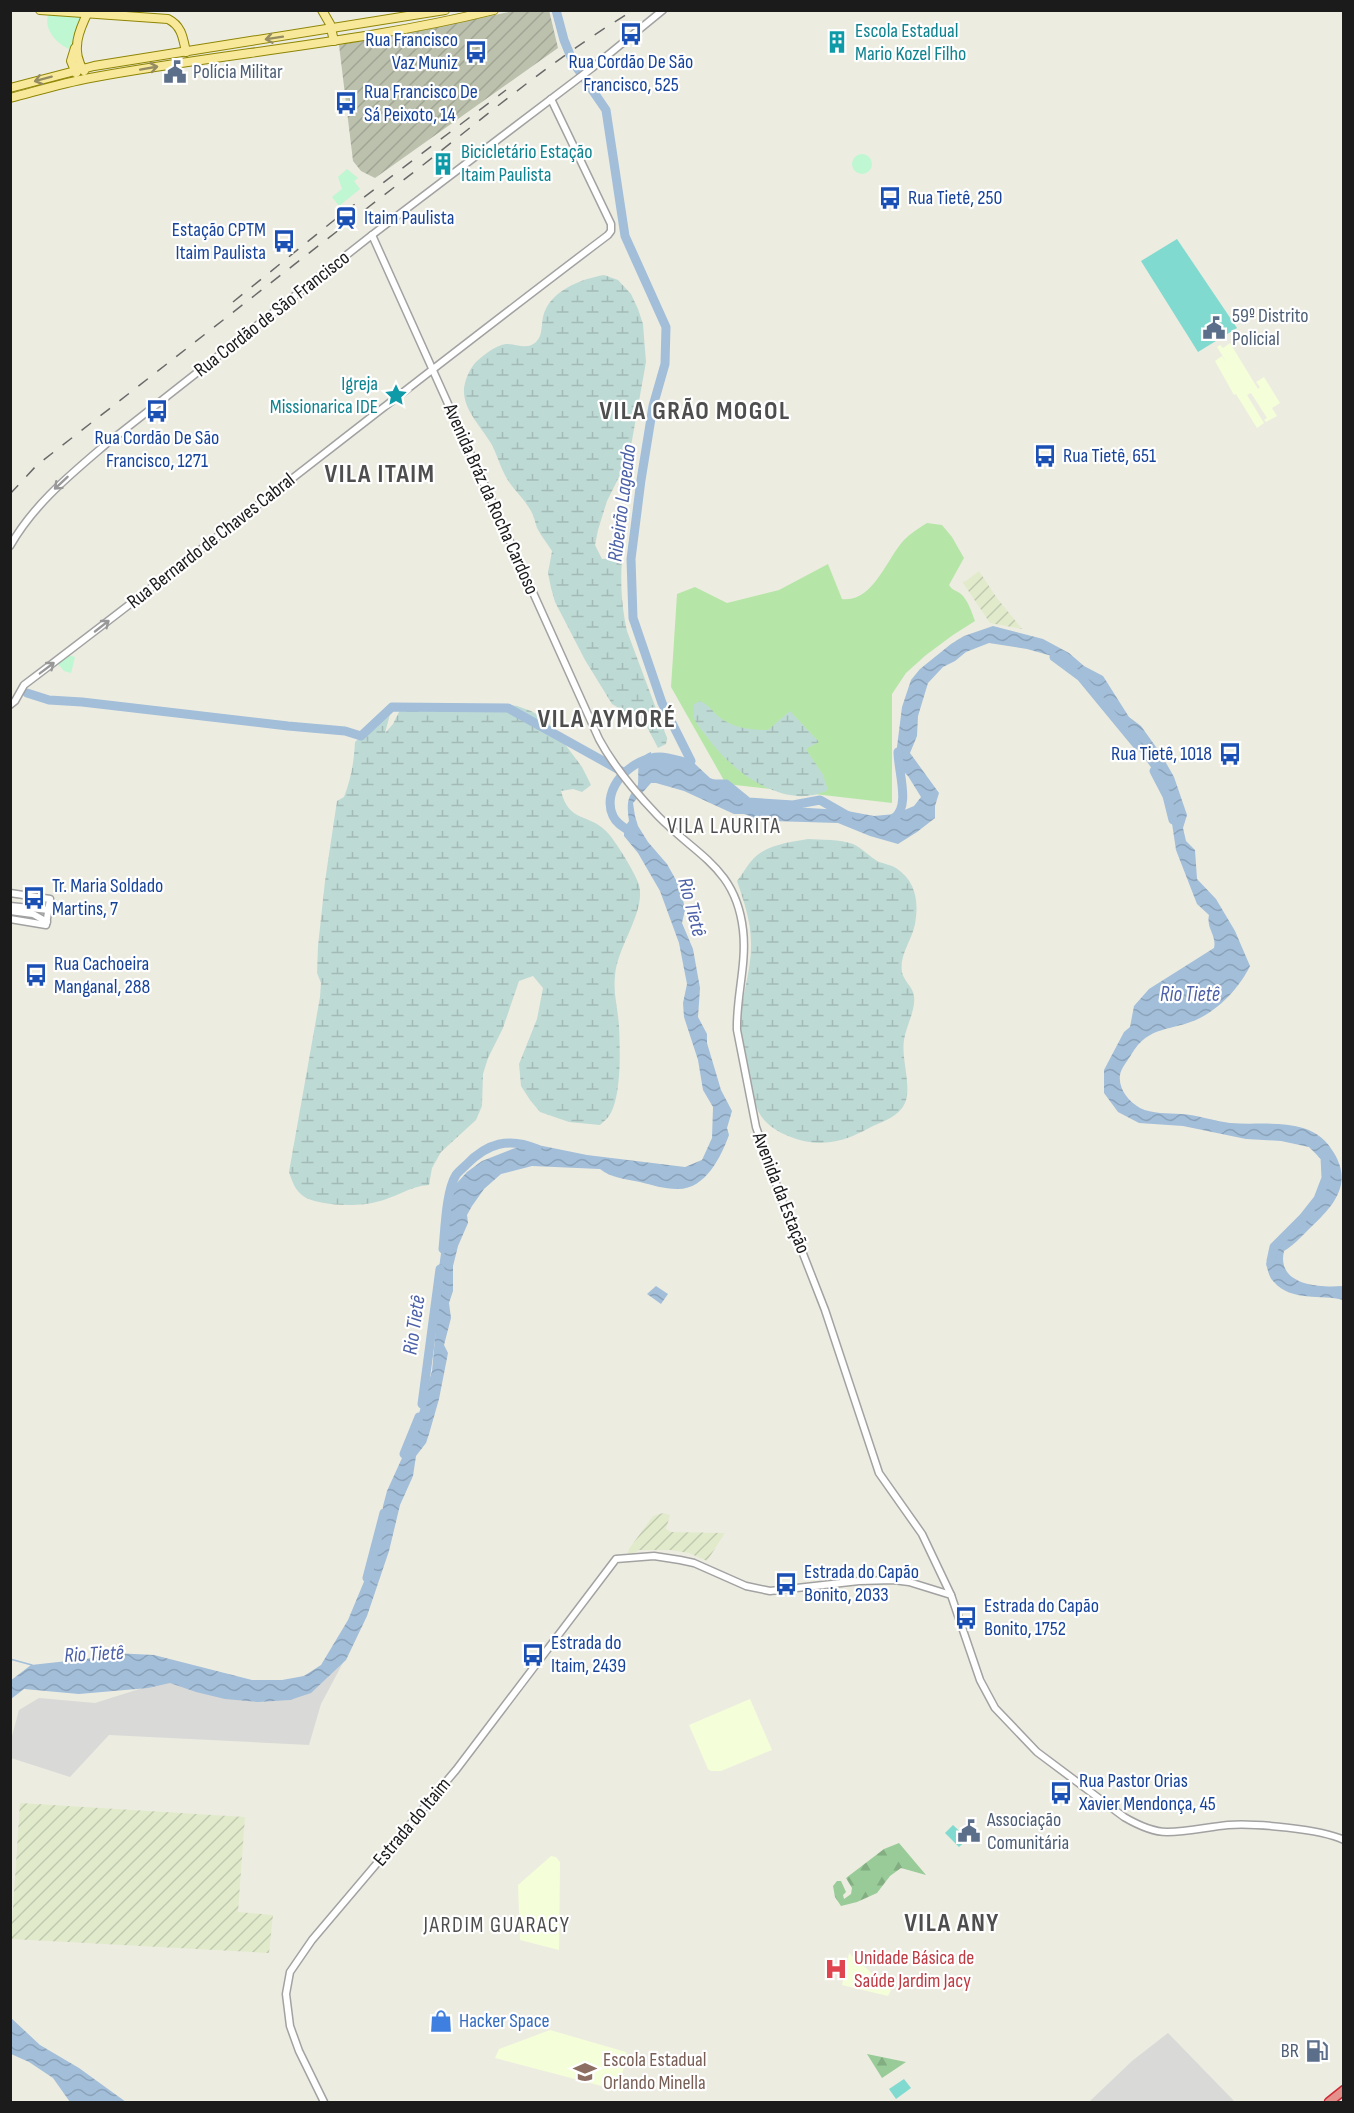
<svg xmlns="http://www.w3.org/2000/svg" width="1354" height="2113" font-family="'Sofia Sans Condensed',sans-serif">
  <style>
    .residential { fill: #d9d9d8 }
    .education { fill: #f4fed9 }
    .construction { fill: url(#construction-furrows) }
    .farmland { fill: url(#farmland-furrows) }
    .grass { fill: #b6e6a7 }
    .forest { fill: url(#forest-firs) }
    .wetland { fill: url(#wetland-marsh) }
    .park { fill: #bef7d1 }
    .pitch { fill: #80dacf }
    .water { fill: url(#water-waves) }
    .lines { fill: none; stroke-linecap: round; stroke-linejoin: round }
    .stream { stroke: #a2bed9; stroke-width: 1.5 }
    .river { stroke: #a2bed9; stroke-width: 9 }
    .minor-casing { stroke: #a2a2a2; stroke-width: 9 }
    .major-casing { stroke: #8e8505; stroke-width: 10 }
    .highway-casing { stroke: #d02936; stroke-width: 11 }
    .minor { stroke: #fff; stroke-width: 6 }
    .major { stroke: #f8e99a; stroke-width: 8 }
    .highway { stroke: #e3918a; stroke-width: 8 }
    .rail { stroke: #696969; stroke-width: 1.5; stroke-dasharray: 12 12; stroke-linecap: butt }
    .oneway { stroke: #958c61 }
    .oneway2 { stroke: #989898 }
    .labels { text-anchor: middle; dominant-baseline: central; stroke-width: 4.5; stroke-linejoin: round; paint-order: stroke }
    .culture-label { font-size: 20px; fill: #0d838f; stroke: #fff; text-anchor: start }
    .transit-label { font-size: 20px; fill: #164399; stroke: #fff; text-anchor: start }
    .service-label { font-size: 20px; fill: #4e5e75; stroke: #fff; text-anchor: start }
    .street-label { font-size: 20px; fill: #1b1b1b; stroke: #fff }
    .health-label { font-size: 20px; fill: #be3a42; stroke: #fff; text-anchor: start }
    .shop-label { font-size: 20px; fill: #366cbe; stroke: #fff; text-anchor: start }
    .education-label { font-size: 20px; fill: #785e54; stroke: #fff; text-anchor: start }
    .water-label { font-size: 21px; font-style: italic; fill: #4c61a7; stroke: #fff }
    .quarter-label { font-size: 22px; letter-spacing: 1.5px; fill: #4e4e4e; stroke: #fff }
    .district-label { font-size: 26px; font-weight: bold; letter-spacing: 1.5px; fill: #4e4e4e; stroke: #fff }
  </style>
  <defs>
    <pattern id="construction-furrows" width="10" height="10" patternUnits="userSpaceOnUse" patternTransform="scale(1.5)"><rect width="10" height="10" fill="#bbc1ad"/><path d="M-1 1l2-2M0 10L10 0M9 11l2-2" fill="none" stroke="#a0a594"/></pattern>
    <pattern id="farmland-furrows" width="10" height="10" patternUnits="userSpaceOnUse" patternTransform="scale(1.5)"><rect width="10" height="10" fill="#e1ebcc"/><path d="M-1 1l2-2M0 10L10 0M9 11l2-2" fill="none" stroke="#c0c9af"/></pattern>
    <pattern id="forest-firs" width="22" height="20" patternUnits="userSpaceOnUse" patternTransform="scale(1.5)"><rect width="22" height="20" fill="#98cb97"/><path d="M5 1l3.5 6h-7zM16 11l3.5 6h-7z" fill="#82ae82"/></pattern>
    <pattern id="wetland-marsh" width="20" height="14" patternUnits="userSpaceOnUse" patternTransform="scale(1.5)"><rect width="20" height="14" fill="#bedad5"/><path d="M1 5h8M5 5V1M11 12h8M15 12V8" fill="none" stroke="#a3bab6"/></pattern>
    <pattern id="water-waves" width="16" height="10" patternUnits="userSpaceOnUse" patternTransform="scale(1.5)"><rect width="16" height="10" fill="#a2bed9"/><path d="M0 5q4-4 8 0t8 0" fill="none" stroke="#8ba3ba"/></pattern>
  </defs>
  <rect width="100%" height="100%" fill="#edece1"/>
  <g class="residential">
    <path d="M345,1659L321,1704L309,1745L109,1735L70,1777L11,1758L12,1736L19,1710L39,1698L95,1703L187,1674L263,1692Z"/>
    <path d="M1168,2033L1235,2102H1089L1132,2061Z"/>
  </g>
  <g class="education">
    <path d="M1230,343L1258,389L1260,387L1256,382L1264,377L1280,403L1272,408L1277,416L1266,422L1264,420L1267,418L1251,393L1247,395L1264,423L1257,428L1236,394L1234,395L1215,361L1222,356L1227,363L1217,347L1220,345L1223,348Z"/>
    <path d="M750,1699L772,1750L721,1771H711L708,1769L689,1725Z"/>
    <path d="M551,1856L556,1857L560,1862L559,1950L520,1940L518,1885Z"/>
    <path d="M849,1953L891,1990L888,1996L842,1985Z"/>
    <path d="M550,2030L626,2052L627,2056L619,2086L613,2089L495,2058L499,2049Z"/>
  </g>
  <path class="construction" d="M549,10L558,48L375,178L361,171L353,161L339,45L423,30L514,11Z"/>
  <g class="farmland">
    <path d="M979,571L997,598L1022,629L990,623L963,583Z"/>
    <path d="M663,1513L670,1515L666,1529L671,1532L725,1533L707,1561L689,1553L670,1550H639L633,1554L628,1553L629,1549L653,1516Z"/>
    <path d="M20,1803L245,1817L238,1912L273,1915L269,1953L11,1939Z"/>
  </g>
  <path class="grass" d="M927,523L942,525L952,537L964,558L949,585C953,591 956,590 961,594C968,600 972,613 975,621L953,635L926,655L906,673L892,694V803L726,784L671,687L677,594L695,587L727,603L779,590L828,564L842,599C873,603 887,558 904,540C911,533 919,528 927,523Z"/>
  <g class="forest">
    <path d="M899,1843L926,1875L901,1868L890,1876L877,1893L857,1902L841,1906L835,1897L833,1886L837,1881H841L846,1892L843,1895L844,1899L851,1894L852,1888L846,1878L884,1849Z"/>
    <path d="M867,2054L906,2062L882,2078Z"/>
  </g>
  <g class="wetland">
    <path d="M604,275L618,280L631,294L638,309L643,324L646,362L629,457L607,501L598,530L595,545L602,559L616,558L622,560C620,583 622,609 627,631L667,738L666,744L658,748L646,725L638,717L627,713L612,704L585,660L555,602L551,588L548,573L552,551C547,543 541,536 537,528C535,522 534,516 531,511C525,500 516,492 509,482C501,470 498,457 492,445C483,429 465,412 464,393C463,384 469,370 475,363C482,356 496,345 506,344C516,343 526,351 536,342C543,335 541,326 543,317C549,291 581,279 604,275Z"/>
    <path d="M700,701C709,705 712,711 719,717C733,728 751,730 768,730L790,711L819,742L806,749L823,775L828,790C785,812 731,771 707,737C703,732 696,724 694,718C693,714 694,708 694,704Z"/>
    <path d="M403,704L418,707L449,706L482,709L502,704L517,706L531,711L545,719L555,731L582,767L591,785L582,792L573,789L561,791C569,823 588,813 606,831C614,838 637,876 639,885C646,912 617,946 615,976C613,993 618,1009 619,1026C620,1047 622,1098 609,1116C607,1119 603,1122 600,1125L569,1122L540,1112L530,1100L521,1086L519,1064L537,1019L543,988L533,976L519,981L503,1028L488,1058L483,1074L482,1106L476,1120L441,1152L432,1168L429,1185C410,1186 395,1198 376,1202C359,1207 317,1206 303,1196C295,1190 292,1181 289,1172L320,997L321,983L317,973L318,946L325,881L337,801L344,797C351,779 354,762 355,742L392,707L385,733L393,724Z"/>
    <path d="M808,839C823,840 839,839 853,844C862,848 870,857 879,862C885,864 891,865 896,868C916,881 919,902 915,924C912,940 899,955 902,972C903,980 913,987 914,996C916,1010 906,1026 904,1040C901,1059 912,1086 905,1103C900,1115 885,1121 873,1126C860,1133 846,1140 831,1142C809,1146 774,1135 761,1116C754,1106 753,1089 750,1077C747,1063 742,1047 741,1033C738,1003 752,973 751,943C751,921 744,902 737,881C743,874 747,865 754,858C767,845 790,842 808,839Z"/>
  </g>
  <g class="park">
    <path d="M48,15L81,17L73,47L69,49C56,43 44,30 48,15Z"/>
    <circle cx="862" cy="164" r="10"/>
    <path d="M347,169L358,178L354,181L360,189L339,206L332,197L342,189L338,177Z"/>
    <path d="M68,655L75,657L71,673L64,671L58,664Z"/>
  </g>
  <g class="pitch">
    <path d="M1177,239L1237,328L1198,352L1141,261Z"/>
    <path d="M953,1825L968,1839L959,1847L945,1833Z"/>
    <path d="M904,2079L911,2088L896,2099L889,2089Z"/>
  </g>
  <g class="water">
    <path d="M993,626L1043,639L1069,653L1084,666L1103,676L1129,717L1141,726L1161,754L1174,777L1187,815L1183,828L1186,841L1195,850L1197,879L1216,899L1235,931L1250,966C1240,987 1220,1008 1200,1018C1172,1032 1149,1024 1131,1055C1127,1062 1121,1068 1120,1075C1118,1089 1129,1102 1140,1108C1152,1114 1168,1113 1181,1114C1198,1115 1214,1121 1230,1123C1254,1125 1279,1121 1303,1128C1317,1132 1327,1141 1334,1153C1354,1186 1331,1208 1308,1230C1300,1238 1294,1245 1284,1251C1276,1285 1319,1288 1343,1286V1300C1322,1294 1291,1302 1274,1282C1269,1278 1268,1270 1266,1264L1270,1253L1276,1246L1283,1242L1291,1229L1315,1206L1328,1175L1327,1165L1309,1147L1281,1141L1246,1139L1183,1126L1139,1123L1118,1112L1104,1093V1070L1124,1032L1130,1027L1134,1006L1149,989L1214,948C1217,936 1206,928 1209,915L1197,904L1176,850L1167,790L1095,688L1075,669L1060,662L1052,656L1027,649L989,643L966,652L955,661L943,667L928,683L918,716L917,736L910,753L939,793L935,806V818L917,832L898,844L870,836L838,823L771,821L760,820L744,814H734L684,791L656,783H651L633,803L635,816L638,826L648,842L667,864L681,889L685,910L682,923L693,949L700,988L698,1017L707,1034V1043L721,1090L732,1111L727,1128L729,1135C721,1157 705,1190 677,1189C664,1189 652,1185 640,1182C626,1179 611,1178 600,1169L532,1166L501,1174L484,1189L472,1206L467,1215L468,1223L458,1246L453,1266V1291L449,1303L451,1318L444,1345L448,1353L439,1399L429,1434L426,1443L416,1456L413,1476L400,1505L389,1551L367,1616L346,1660L311,1693L290,1700L258,1702L225,1699L196,1692L170,1683L148,1688L79,1694L24,1689L11,1699L10,1681L31,1665L86,1659L114,1653L154,1655L252,1680H282L304,1676L321,1665L348,1620L368,1572L381,1531L383,1506L387,1491L412,1436L432,1371L439,1296V1268L448,1203L456,1184L467,1172L482,1161L528,1143L587,1155L685,1167L702,1160L712,1138L713,1107L703,1090L698,1060L684,1017L683,1003L687,984L679,943L660,891L638,853L624,836V828L629,821C627,806 626,797 638,785C639,770 635,758 651,752L652,758C664,763 673,761 685,758L694,763L710,778L726,784L737,796L757,805L842,810L874,816L895,814L914,806L921,797L908,776L900,768L896,755L902,707L911,680L920,669L951,644L964,636Z"/>
    <path d="M656,1286L668,1294L661,1304L647,1294Z"/>
    <path d="M10,2017L40,2045L79,2068L126,2102H70L53,2078L29,2062L11,2054Z"/>
  </g>
  <g class="lines">
    <path class="stream" d="M10,1659L32,1665"/>
    <g class="river">
      <path d="M556,10L564,40L573,62L606,110L625,236L666,327L665,364L653,406L641,480L631,559L633,618L662,703L691,761"/>
      <path d="M1054,657L1081,677L1137,745"/>
      <path d="M27,693L49,700L82,702L288,726L345,731L361,736L392,707L508,708L623,772"/>
      <path d="M1154,771L1167,796L1173,820"/>
      <path d="M714,784H726L748,802L793,805L820,800L848,816"/>
      <path d="M894,818C911,807 898,771 898,752"/>
      <path d="M634,834C627,829 617,825 613,816C600,788 633,757 660,757C669,757 679,761 688,763"/>
      <path d="M443,1249C445,1230 446,1191 456,1175C458,1172 463,1168 466,1165C487,1143 509,1137 537,1149"/>
      <path d="M1271,1261L1274,1247L1303,1218L1318,1199L1326,1178L1325,1157L1322,1154"/>
      <path d="M422,1404L440,1269"/>
      <path d="M404,1454L419,1417"/>
      <path d="M367,1578L384,1513"/>
    </g>
    <g class="minor-casing">
      <g id="minor">
        <path d="M372,235L599,739C614,767 636,793 658,816C697,856 736,868 743,930C747,964 736,997 737,1030L756,1127L782,1200L825,1310L879,1473L922,1534L951,1595"/>
        <path d="M10,546C34,504 70,475 105,445L372,235L592,68L663,10"/>
        <path d="M10,705L15,701L24,685C220,537 412,383 608,235L611,231V224L551,99"/>
        <path d="M10,893L50,899L46,925L10,919"/>
        <path d="M10,906L49,910"/>
        <path d="M10,911L33,914L47,922"/>
        <path d="M324,2102L299,2051L290,2026L286,1994L290,1972L312,1940L456,1770L616,1559L654,1556L680,1560L694,1563L746,1586L770,1591L859,1581L893,1580L909,1582L951,1595L980,1680L995,1708L1037,1752L1124,1817C1136,1824 1153,1832 1167,1832C1187,1832 1208,1827 1228,1825C1254,1823 1321,1829 1344,1840"/>
      </g>
    </g>
    <g class="major-casing">
      <g id="major">
        <path d="M40,10L168,19C182,26 183,38 186,52"/>
        <path d="M322,10L330,24L334,41"/>
        <path d="M75,48L71,61L76,73"/>
        <path d="M84,71C70,51 79,30 89,10"/>
        <path d="M10,88L94,66L445,10"/>
        <path d="M10,98C37,91 63,83 90,78C224,53 361,43 494,10"/>
      </g>
    </g>
    <g class="highway-casing">
      <path id="highway" d="M1329,2102L1344,2090"/>
    </g>
    <use href="#minor" class="minor"/>
    <use href="#major" class="major"/>
    <use href="#highway" class="highway"/>
    <g class="rail">
      <path d="M233,302L343,213L506,90"/>
      <path d="M10,494L36,466L55,451C175,358 294,264 414,172C486,116 555,57 634,10"/>
    </g>
  </g>
  <defs><path id="oneway-shaft" d="M-6 0H5M1.5-3L5.5 0L1.5 3" fill="none" stroke-width="1.6" stroke-linecap="round" stroke-linejoin="round" transform="scale(1.5)"/></defs>
  <g class="oneway">
    <use href="#oneway-shaft" transform="translate(274 38) rotate(171)"/>
    <use href="#oneway-shaft" transform="translate(149 68) rotate(-10)"/>
    <use href="#oneway-shaft" transform="translate(43 79) rotate(165)"/>
  </g>
  <g class="oneway2">
    <use href="#oneway-shaft" transform="translate(61 483) rotate(137)"/>
    <use href="#oneway-shaft" transform="translate(102 626) rotate(-38)"/>
    <use href="#oneway-shaft" transform="translate(47 668) rotate(-37)"/>
  </g>
  <defs>
    <g id="bus-bare" transform="scale(1.8)"><path d="M-5-6H5V4H4V6H2V4H-2V6H-4V4H-5ZM-3.5-4V0h7V-4ZM-3.5 1.2v1.5H-2V1.2ZM2 1.2v1.5H3.5V1.2Z" fill="#1a4fb4" stroke="#fff" stroke-width="2.5" paint-order="stroke"/></g>
    <g id="building-bare" transform="scale(1.8)"><path d="M-4-6H4V6H1V3H-1V6H-4ZM-2.5-4.3h1.7v1.8h-1.7ZM.8-4.3h1.7v1.8H.8ZM-2.5-1h1.7V.8h-1.7ZM.8-1h1.7V.8H.8Z" fill="#0f9aa8" stroke="#fff" stroke-width="2.5" paint-order="stroke"/></g>
    <g id="civic-bare" transform="scale(1.8)"><path d="M-.6-6.5H3V-4.5H.6V-3L4-1V1h2V6H-6V1h2V-1L-.6-3ZM-1.2 2.5V6h2.4V2.5Z" fill="#5c6f8a" stroke="#fff" stroke-width="2.5" paint-order="stroke"/></g>
    <g id="station-bare" transform="scale(1.8)"><path d="M-3-6H3Q5-6 5-4V2Q5 4 3 4L4.5 6H3L1.5 4h-3L-3 6H-4.5L-3 4Q-5 4-5 2V-4Q-5-6-3-6ZM-3.5-4v3h7v-3ZM-3.5 1v1.5H-2V1ZM2 1v1.5H3.5V1Z" fill="#1a4fb4" stroke="#fff" stroke-width="2.5" paint-order="stroke"/></g>
    <g id="sight-bare" transform="scale(1.8)"><path d="M0-6L1.8-2.2L6-1.7L2.9 1.2L3.7 5.4L0 3.3L-3.7 5.4L-2.9 1.2L-6-1.7L-1.8-2.2Z" fill="#0f9aa8" stroke="#fff" stroke-width="2.5" paint-order="stroke"/></g>
    <g id="hospital-bare" transform="scale(1.8)"><path d="M-5-5h3v3.5h4V-5h3V5h-3V1.5h-4V5h-3Z" fill="#e0444e" stroke="#fff" stroke-width="2.5" paint-order="stroke"/></g>
    <g id="shop-bare" transform="scale(1.8)"><path d="M-5-2.5h2.3a2.7 3.5 0 0 1 5.4 0H5L5.5 6h-11ZM-1.5-2.5h3a1.5 2.3 0 0 0-3 0Z" fill="#3f7fe0" stroke="#fff" stroke-width="2.5" paint-order="stroke"/></g>
    <g id="fuel-bare" transform="scale(1.8)"><path d="M-5.5-6h7V0h2V4h1.3V-2.5L3-4.5l.8-.8L6-3V5H2.5V1h-1V6h-7ZM-4.2-4.7v3.2H.2V-4.7Z" fill="#5c6f8a" stroke="#fff" stroke-width="2.5" paint-order="stroke"/></g>
    <g id="school-bare" transform="scale(1.8)"><path d="M0-5L7-2L0 1L-7-2ZM-4 1L0 2.5L4 1V4Q0 6-4 4Z" fill="#8d6e63" stroke="#fff" stroke-width="2.5" paint-order="stroke"/></g>
  </defs>
  <g fill-rule="evenodd">
    <use href="#bus-bare" x="631" y="34"/>
    <use href="#building-bare" x="837" y="42"/>
    <use href="#bus-bare" x="476" y="52"/>
    <use href="#civic-bare" x="175" y="72"/>
    <use href="#bus-bare" x="346" y="103"/>
    <use href="#building-bare" x="443" y="164"/>
    <use href="#bus-bare" x="890" y="198"/>
    <use href="#station-bare" x="346" y="218"/>
    <use href="#bus-bare" x="284" y="241"/>
    <use href="#civic-bare" x="1214" y="328"/>
    <use href="#sight-bare" x="396" y="395"/>
    <use href="#bus-bare" x="157" y="411"/>
    <use href="#bus-bare" x="1045" y="456"/>
    <use href="#bus-bare" x="1230" y="754"/>
    <use href="#bus-bare" x="34" y="898"/>
    <use href="#bus-bare" x="36" y="975"/>
    <use href="#bus-bare" x="786" y="1584"/>
    <use href="#bus-bare" x="966" y="1618"/>
    <use href="#bus-bare" x="533" y="1655"/>
    <use href="#bus-bare" x="1061" y="1793"/>
    <use href="#civic-bare" x="969" y="1831"/>
    <use href="#hospital-bare" x="836" y="1969"/>
    <use href="#shop-bare" x="441" y="2021"/>
    <use href="#fuel-bare" x="1317" y="2051"/>
    <use href="#school-bare" x="585" y="2072"/>
  </g>
  <g class="labels">
    <g class="culture-label">
      <text x="855" y="31">Escola Estadual<tspan x="855" dy="23">Mario Kozel Filho</tspan></text>
      <text x="461" y="152">Bicicletário Estação<tspan x="461" dy="23">Itaim Paulista</tspan></text>
      <text x="378" y="384" text-anchor="end">Igreja<tspan x="378" dy="23">Missionarica IDE</tspan></text>
    </g>
    <g class="transit-label">
      <text x="458" y="40" text-anchor="end">Rua Francisco<tspan x="458" dy="23">Vaz Muniz</tspan></text>
      <text x="631" y="62" text-anchor="middle">Rua Cordão De São<tspan x="631" dy="23">Francisco, 525</tspan></text>
      <text x="364" y="92">Rua Francisco De<tspan x="364" dy="23">Sá Peixoto, 14</tspan></text>
      <text x="908" y="198">Rua Tietê, 250</text>
      <text x="364" y="218">Itaim Paulista</text>
      <text x="266" y="230" text-anchor="end">Estação CPTM<tspan x="266" dy="23">Itaim Paulista</tspan></text>
      <text x="157" y="438" text-anchor="middle">Rua Cordão De São<tspan x="157" dy="23">Francisco, 1271</tspan></text>
      <text x="1063" y="456">Rua Tietê, 651</text>
      <text x="1212" y="754" text-anchor="end">Rua Tietê, 1018</text>
      <text x="52" y="886">Tr. Maria Soldado<tspan x="52" dy="23">Martins, 7</tspan></text>
      <text x="54" y="964">Rua Cachoeira<tspan x="54" dy="23">Manganal, 288</tspan></text>
      <text x="804" y="1572">Estrada do Capão<tspan x="804" dy="23">Bonito, 2033</tspan></text>
      <text x="984" y="1606">Estrada do Capão<tspan x="984" dy="23">Bonito, 1752</tspan></text>
      <text x="551" y="1643">Estrada do<tspan x="551" dy="23">Itaim, 2439</tspan></text>
      <text x="1079" y="1781">Rua Pastor Orias<tspan x="1079" dy="23">Xavier Mendonça, 45</tspan></text>
    </g>
    <g class="service-label">
      <text x="193" y="72">Polícia Militar</text>
      <text x="1232" y="316">59º Distrito<tspan x="1232" dy="23">Policial</tspan></text>
      <text x="987" y="1820">Associação<tspan x="987" dy="23">Comunitária</tspan></text>
      <text x="1299" y="2051" text-anchor="end">BR</text>
    </g>
    <g class="street-label">
      <text transform="translate(272 314) rotate(-38)">Rua Cordão de São Francisco</text>
      <text transform="translate(491 499) rotate(66)">Avenida Bráz da Rocha Cardoso</text>
      <text transform="translate(211 541) rotate(-38)">Rua Bernardo de Chaves Cabral</text>
      <text transform="translate(781 1193) rotate(69)">Avenida da Estação</text>
      <text transform="translate(412 1822) rotate(-50)">Estrada do Itaim</text>
    </g>
    <g class="health-label">
      <text x="854" y="1958">Unidade Básica de<tspan x="854" dy="23">Saúde Jardim Jacy</tspan></text>
    </g>
    <g class="shop-label">
      <text x="459" y="2021">Hacker Space</text>
    </g>
    <g class="education-label">
      <text x="603" y="2060">Escola Estadual<tspan x="603" dy="23">Orlando Minella</tspan></text>
    </g>
    <g class="water-label">
      <text transform="translate(622 503) rotate(-83)">Ribeirão Lageado</text>
      <text transform="translate(692 907) rotate(75)">Rio Tietê</text>
      <text x="1190" y="994">Rio Tietê</text>
      <text transform="translate(414 1325) rotate(-82)">Rio Tietê</text>
      <text transform="translate(94 1654) rotate(-3)">Rio Tietê</text>
    </g>
    <g class="quarter-label">
      <text x="724" y="826">VILA LAURITA</text>
      <text x="497" y="1925">JARDIM GUARACY</text>
    </g>
    <g class="district-label">
      <text x="695" y="411">VILA GRÃO MOGOL</text>
      <text x="380" y="474">VILA ITAIM</text>
      <text x="607" y="719">VILA AYMORÉ</text>
      <text x="952" y="1923">VILA ANY</text>
    </g>
  </g>
  <rect width="1354" height="2113" fill="none" stroke="#1b1b1b" stroke-width="24"/>
</svg>
